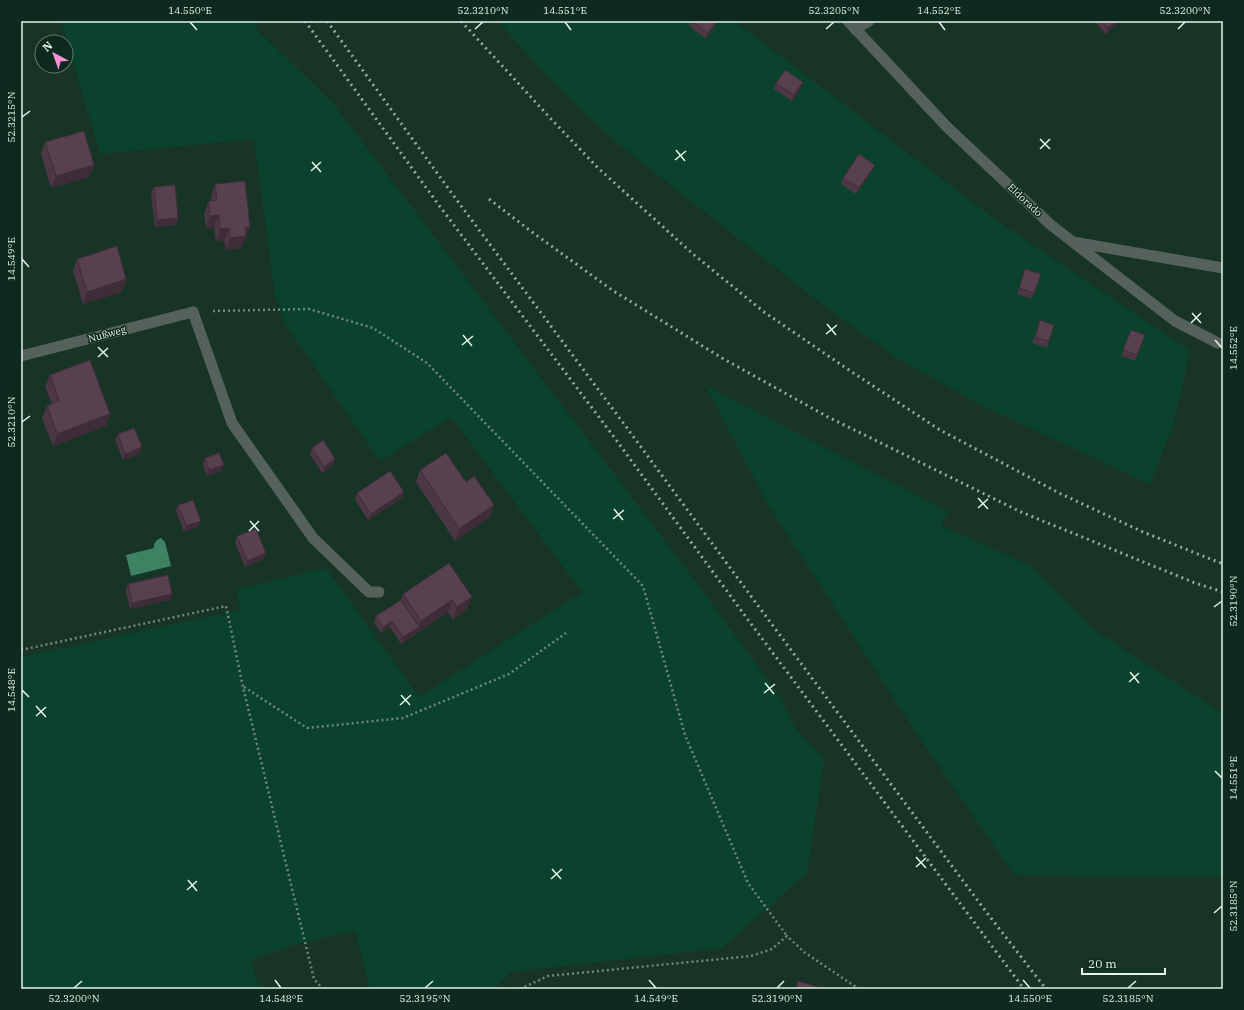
<svg xmlns="http://www.w3.org/2000/svg" width="1244" height="1010" font-family="'IBM Plex Serif',serif">
  <style>
    .green { fill: #0b422d }
    .water { fill: #3d8263 }
    .lines { fill: none; stroke-linecap: round; stroke-linejoin: round }
    .path { stroke: #71887d; stroke-width: 2.5; stroke-dasharray: 2 3; stroke-linecap: butt }
    .service { stroke: #55625b; stroke-width: 11 }
    .minor { stroke: #55625b; stroke-width: 11 }
    .rail { stroke: #96aba0; stroke-width: 3; stroke-dasharray: 2 4; stroke-linecap: butt }
    .wall { fill: #4c3744 }
    .shaded-wall { fill: #3e2d37 }
    .building { fill: #58404f; stroke: #3e2d37 }
    .ticks { fill: none; stroke: #e4f4eb; stroke-width: 1.5 }
    .labels { text-anchor: middle; dominant-baseline: central; stroke-width: 3; stroke-linejoin: round; paint-order: stroke }
    .street-label { font-size: 10px; fill: #e4f4eb; stroke: #0e291d }
    .neatline { fill: none; stroke: #e4f4eb; stroke-width: 1.5 }
    .ticks-label { font-size: 10px; text-anchor: middle; fill: #e4f4eb }
  </style>
  <rect width="100%" height="100%" fill="#183427"/>
  <g class="green">
    <path d="M61,21H257L256,29L333,103L696,582L781,698L796,729L824,759L807,873L722,948L511,972L493,989H370L355,930L291,946L250,960L260,989H21V657L240,610L237,590L326,568L419,697L582,592L451,417L380,461L286,325L275,295L254,139L100,154Z"/>
    <path d="M498,21H734L996,220L1190,351L1173,426L1150,484L983,406L895,357L819,302L611,138L546,75Z"/>
    <path d="M706,386L947,511L941,526L1031,566L1093,629L1223,714V877L1014,875L921,740L767,503Z"/>
  </g>
  <path class="water" d="M161,538L165,542L171,566L131,576L126,555L154,548V544L157,540Z"/>
  <g class="lines">
    <g class="path">
      <path d="M213,311L309,309L373,328L427,363L643,586L685,735L748,883L787,936"/>
      <path d="M21,650L226,606L243,687L314,979L323,989"/>
      <path d="M244,687L307,728L403,718L509,674L566,633"/>
      <path d="M520,989L548,976L751,956L772,949L787,936L804,952L859,989"/>
    </g>
    <g class="service">
      <path d="M855,29L869,21"/>
      <path d="M1073,242L1223,268"/>
      <path d="M193,312L232,423L313,538L369,592H379"/>
    </g>
    <g class="minor">
      <path d="M848,21L947,127L1051,225L1175,321L1218,343"/>
      <path d="M21,356L193,312"/>
    </g>
    <g class="rail">
      <path d="M305,21L438,204L614,437L743,613L1024,989"/>
      <path d="M327,21L453,195L627,428L756,603L984,909L1046,989"/>
      <path d="M461,21L552,120L598,168L693,254L764,312L849,370L940,430L1061,494L1143,532L1223,564"/>
      <path d="M489,199L532,232L612,290L722,358L828,417L1021,512L1195,583L1223,592"/>
    </g>
  </g>
  <g class="wall">
    <path d="M691,21H717L715,26L706,39L689,26Z"/>
    <path d="M1094,21H1120L1106,34Z"/>
    <path d="M803,82L801,88L792,101L774,89L776,83Z"/>
    <path d="M45,142L94,165L89,177L51,188L41,154Z"/>
    <path d="M875,165L872,171L856,194L841,184L843,178Z"/>
    <path d="M215,184L250,227L241,248L226,250L224,240L216,241L214,227L206,228L204,213L209,201H212L211,197Z"/>
    <path d="M154,187L178,218L176,225L155,227L151,193Z"/>
    <path d="M77,259L126,279L122,292L83,304L73,271Z"/>
    <path d="M1025,269L1041,274L1032,299L1017,294Z"/>
    <path d="M1040,320L1049,341L1047,348L1032,343Z"/>
    <path d="M1131,330L1145,335L1135,361L1121,356Z"/>
    <path d="M50,375L106,426L53,446L42,418L47,406L52,404L45,387Z"/>
    <path d="M118,434L142,447L139,454L123,460L115,440Z"/>
    <path d="M312,448L335,459L333,465L322,473L310,454Z"/>
    <path d="M205,458L221,471L207,476L203,465Z"/>
    <path d="M420,470L490,517L455,541L416,482Z"/>
    <path d="M357,493L402,498L368,520L355,499Z"/>
    <path d="M178,505L198,527L184,532L176,511Z"/>
    <path d="M237,536L264,559L245,567L235,542Z"/>
    <path d="M449,563L467,609L453,620L448,612L401,644L390,627L381,633L374,622L376,616L401,600L403,594Z"/>
    <path d="M128,584L172,594L170,600L130,609L126,590Z"/>
  </g>
  <g class="shaded-wall">
    <path d="M717,21L715,26L706,39L708,33Z"/>
    <path d="M1116,21H1120L1106,34L1108,28Z"/>
    <path d="M803,82L801,88L792,101L794,95Z"/>
    <path d="M94,165L89,177L51,188L56,176Z"/>
    <path d="M875,165L872,171L856,194L859,188Z"/>
    <path d="M219,215L214,227L206,228L210,216Z"/>
    <path d="M178,218L176,225L155,227L157,220Z"/>
    <path d="M250,227L241,248L226,250L230,238L245,228Z"/>
    <path d="M229,228L224,240L216,241L220,229Z"/>
    <path d="M126,279L122,292L83,304L87,292Z"/>
    <path d="M110,414L106,426L53,446L57,434Z"/>
    <path d="M142,447L139,454L123,460L125,454Z"/>
    <path d="M335,459L333,465L322,473L324,467Z"/>
    <path d="M224,465L221,471L207,476L209,470Z"/>
    <path d="M404,492L402,498L368,520L371,514Z"/>
    <path d="M494,505L490,517L455,541L459,529Z"/>
    <path d="M201,521L198,527L184,532L186,526Z"/>
    <path d="M266,553L264,559L245,567L247,561Z"/>
    <path d="M172,594L170,600L130,609L132,603Z"/>
    <path d="M472,597L467,609L453,620L457,607Z"/>
    <path d="M452,600L448,612L401,644L403,637L419,627L421,621Z"/>
    <path d="M392,621L390,627L381,633L383,627Z"/>
  </g>
  <g class="building">
    <path d="M692,21H717L708,33Z"/>
    <path d="M1102,21H1116L1108,28Z"/>
    <path d="M785,70L803,82L794,95L776,83Z"/>
    <path d="M84,131L94,165L56,176L45,142Z"/>
    <path d="M859,154L875,165L859,188L843,178Z"/>
    <path d="M245,181L250,227L245,228L246,236L230,238L229,228L220,229L219,215L210,216L209,201L217,200L215,184Z"/>
    <path d="M175,185L178,218L157,220L154,187Z"/>
    <path d="M117,246L126,279L87,292L77,259Z"/>
    <path d="M1025,269L1041,274L1034,293L1019,288Z"/>
    <path d="M1040,320L1054,325L1049,341L1035,337Z"/>
    <path d="M1131,330L1145,335L1137,355L1123,350Z"/>
    <path d="M90,360L110,414L57,434L47,406L59,401L50,375Z"/>
    <path d="M134,428L142,447L125,454L118,434Z"/>
    <path d="M323,440L335,459L324,467L312,448Z"/>
    <path d="M219,453L224,465L209,470L205,458Z"/>
    <path d="M446,453L466,482L474,476L494,505L459,529L420,470Z"/>
    <path d="M390,471L404,492L371,514L357,493Z"/>
    <path d="M193,500L201,521L186,526L178,505Z"/>
    <path d="M256,529L266,553L247,561L237,536Z"/>
    <path d="M449,563L472,597L457,607L452,600L421,621L403,594Z"/>
    <path d="M168,575L172,594L132,603L128,584Z"/>
    <path d="M401,600L419,627L403,637L392,621L383,627L376,616Z"/>
    <path d="M798,981L824,989H796Z"/>
  </g>
  <path class="ticks" d="M190,22L197,30M565,22L571,30M939,22L945,30M475,29L483,22M826,29L834,22M1178,29L1185,22M22,117L30,111M1040,139L1050,149M1040,149L1050,139M676,150L685,161M675,160L686,151M312,162L321,172M311,171L321,162M22,259L29,267M1192,313L1201,323M1191,323L1201,313M827,324L836,335M826,334L837,325M463,335L472,346M1215,340L1222,348M462,345L473,336M98,347L108,357M98,357L108,348M22,422L30,416M978,498L988,509M978,508L988,499M614,509L623,520M613,519L624,510M250,521L259,531M249,531L259,521M1214,607L1222,601M1130,672L1139,683M1129,682L1139,673M765,683L774,694M22,690L29,697M764,693L775,684M401,695L410,705M400,705L411,695M36,706L46,717M36,716L46,707M1215,771L1222,778M916,857L926,868M916,867L926,858M552,869L561,879M551,879L562,869M188,880L197,891M187,890L197,881M1214,913L1222,906M275,980L281,988M649,980L656,988M1023,980L1030,988M74,988L82,981M425,988L433,981M777,988L784,981M1128,988L1136,981"/>
  <g class="labels">
    <g class="street-label">
      <text transform="translate(1025 200) rotate(43)">Eldorado</text>
      <text transform="translate(107 334) rotate(-15)">Nußweg</text>
    </g>
  </g>
  <rect width="1244" height="1010" fill="none" stroke="#0e291d" stroke-width="44"/>
  <g transform="translate(54 54) rotate(319)"><circle r="19" fill="#0e291d" stroke="#647a6f"/>
  <path d="M0-3L7 15L0 10L-7 15Z" fill="#f491d3"/>
  <text y="-6" font-size="11" font-weight="bold" text-anchor="middle" fill="#e4f4eb">N</text>
  </g>
  <path d="M1082 968v6h83v-6" fill="none" stroke="#e4f4eb" stroke-width="2"/>
  <text x="1088" y="968" font-size="12" fill="#e4f4eb" stroke="#0e291d" stroke-width="3" paint-order="stroke">20 m</text>
  <rect x="22" y="22" width="1200" height="966" class="neatline"/>
  <g class="ticks-label">
    <text x="190" y="14">14.550°E</text>
    <text x="483" y="14">52.3210°N</text>
    <text x="565" y="14">14.551°E</text>
    <text x="834" y="14">52.3205°N</text>
    <text x="939" y="14">14.552°E</text>
    <text x="1185" y="14">52.3200°N</text>
    <text transform="translate(11 117) rotate(-90)" y="4">52.3215°N</text>
    <text transform="translate(11 259) rotate(-90)" y="4">14.549°E</text>
    <text transform="translate(1233 348) rotate(-90)" y="4">14.552°E</text>
    <text transform="translate(11 422) rotate(-90)" y="4">52.3210°N</text>
    <text transform="translate(1233 601) rotate(-90)" y="4">52.3190°N</text>
    <text transform="translate(11 690) rotate(-90)" y="4">14.548°E</text>
    <text transform="translate(1233 778) rotate(-90)" y="4">14.551°E</text>
    <text transform="translate(1233 906) rotate(-90)" y="4">52.3185°N</text>
    <text x="74" y="1002">52.3200°N</text>
    <text x="281" y="1002">14.548°E</text>
    <text x="425" y="1002">52.3195°N</text>
    <text x="656" y="1002">14.549°E</text>
    <text x="777" y="1002">52.3190°N</text>
    <text x="1030" y="1002">14.550°E</text>
    <text x="1128" y="1002">52.3185°N</text>
  </g>
</svg>
